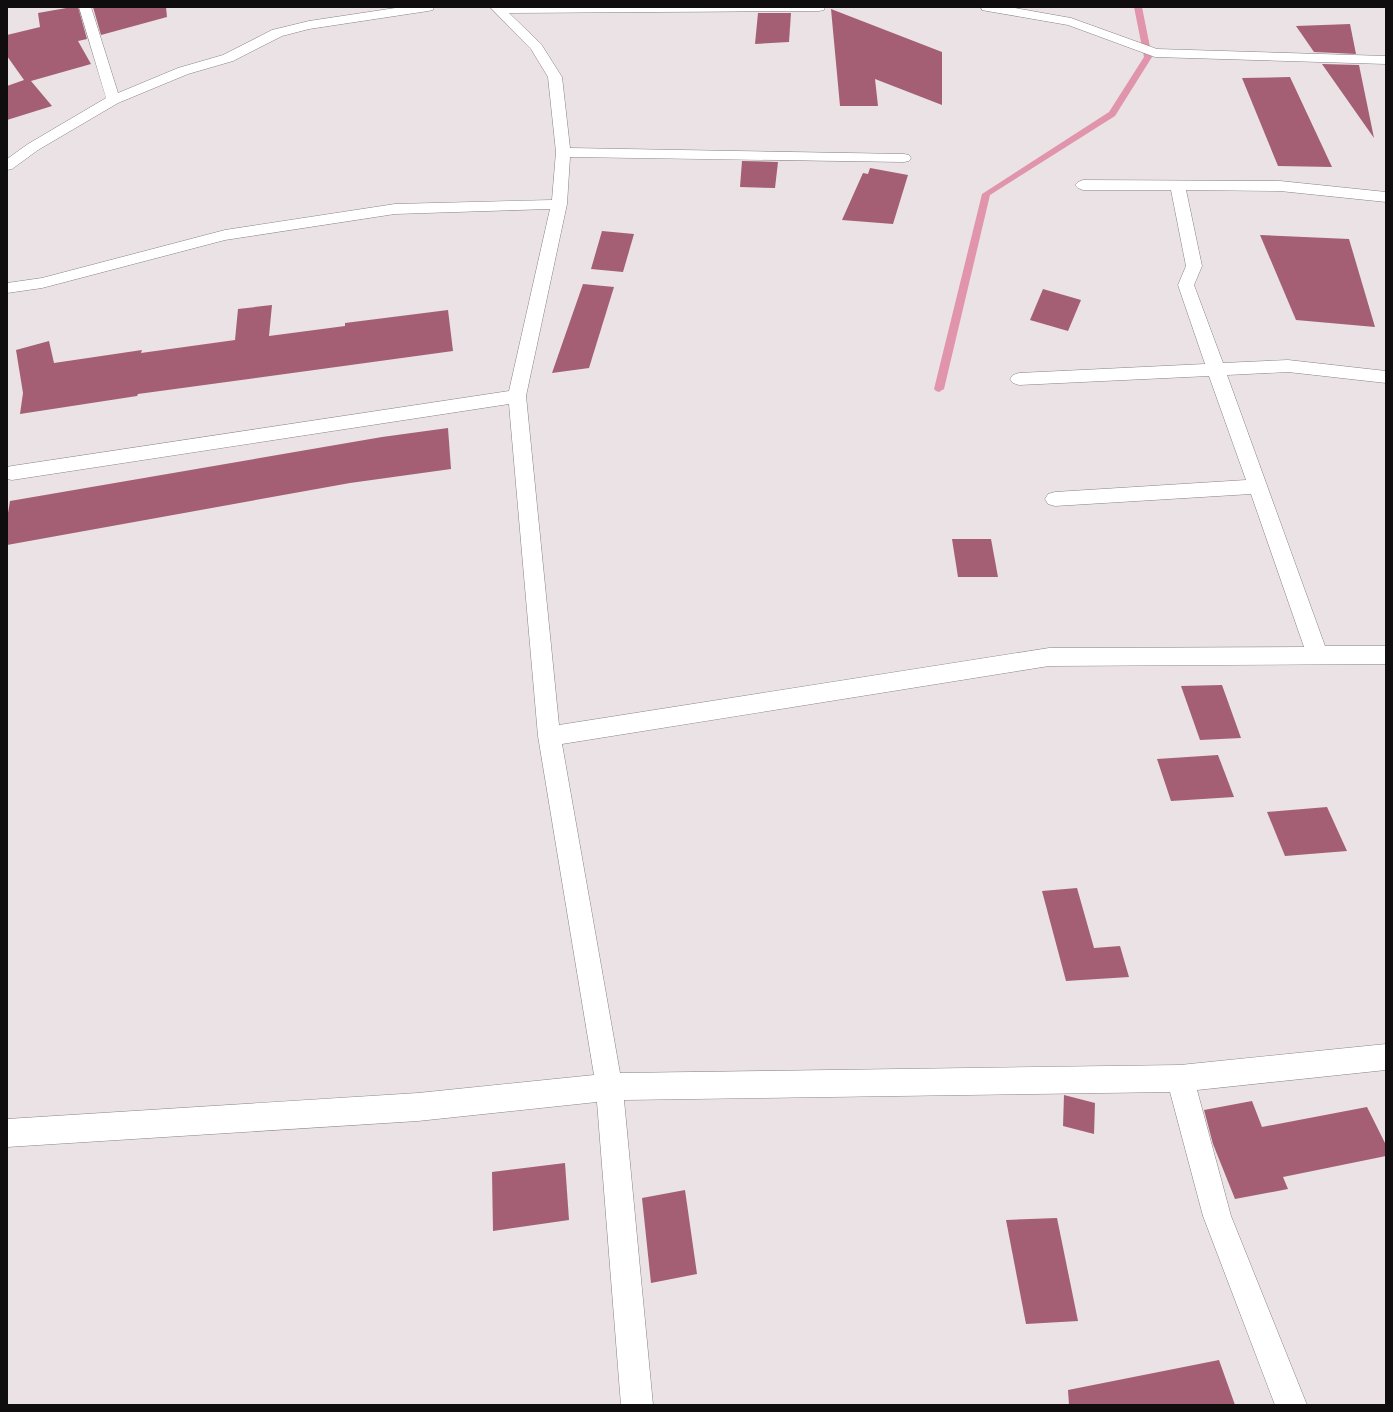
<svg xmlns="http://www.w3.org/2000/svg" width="1393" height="1412" font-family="'Nunito Sans',sans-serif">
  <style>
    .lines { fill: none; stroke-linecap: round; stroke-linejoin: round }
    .stream { fill: #e095ac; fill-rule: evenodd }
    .building { fill: #a45f75 }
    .minor-casing { stroke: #898284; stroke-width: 1 }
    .minor { fill: #fff; fill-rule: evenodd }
  </style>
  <rect width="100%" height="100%" fill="#eae2e4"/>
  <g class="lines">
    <path class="stream" d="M1134,7H1142L1152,57L1115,116L990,195L944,389L939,392L936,391L934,389L982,194L1109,112L1144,57Z"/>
  </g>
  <g class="building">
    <path d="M72,7H78L87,39L78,41L91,64L31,81L52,106L7,120V86L24,80L7,56V35L40,27L38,13Z"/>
    <path d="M93,7H166L167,17L101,35Z"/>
    <path d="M831,9L942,52V105L875,79L878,106H840Z"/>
    <path d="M758,13H791L789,42L755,44Z"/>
    <path d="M1350,24L1356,54L1314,52L1296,26Z"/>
    <path d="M1322,64L1359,65L1374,138Z"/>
    <path d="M1290,77L1332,167L1278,166L1242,78Z"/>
    <path d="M742,161L778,162L775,188L740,187Z"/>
    <path d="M870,168L908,175L893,224L842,220L863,173L868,174Z"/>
    <path d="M602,231L634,234L623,272L591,269Z"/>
    <path d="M1260,235L1349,239L1375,327L1296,320Z"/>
    <path d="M583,284L614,287L589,368L552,373Z"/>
    <path d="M1043,289L1081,300L1068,331L1030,320Z"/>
    <path d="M272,305L269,336L345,326V323L448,310L453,351L138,394L137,396L20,414L23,393L16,350L49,341L54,363L142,350L141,353L235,340L238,309Z"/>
    <path d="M448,428L451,469L350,483L7,545V519L10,501L382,437Z"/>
    <path d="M952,539H991L998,577H958Z"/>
    <path d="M1222,685L1241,738L1200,740L1181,686Z"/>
    <path d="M1218,755L1234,797L1171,801L1157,759Z"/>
    <path d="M1327,807L1347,851L1285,856L1267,812Z"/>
    <path d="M1077,888L1094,948L1120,946L1129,977L1066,981L1042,891Z"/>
    <path d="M1064,1095L1095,1103L1094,1134L1063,1126Z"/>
    <path d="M1252,1101L1262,1127L1367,1107L1386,1145V1156L1283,1177L1288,1189L1235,1199L1213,1144L1204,1110Z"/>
    <path d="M565,1163L569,1220L493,1231L492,1172Z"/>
    <path d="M685,1190L697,1274L651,1283L642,1198Z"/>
    <path d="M1057,1218L1078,1321L1026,1324L1006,1220Z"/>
    <path d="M1219,1360L1235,1405H1069L1068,1390Z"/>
  </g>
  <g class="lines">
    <g class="minor-casing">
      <g id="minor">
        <path d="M79,7H91L118,93L178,68L223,55L272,30L309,21L402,7H434L433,10L428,11L309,29L282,36L233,61L188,74L118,103L38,150L12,169L7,170V159L28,144L106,98Z"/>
        <path d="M490,7H825L824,10L819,11L509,13L541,44L562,77L570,148L904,154L909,155L911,158L909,161L904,162L570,157L567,204L526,396L559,725L1049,648L1304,647L1251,494L1055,506L1048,504L1045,499L1048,494L1055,492L1246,480L1209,376L1019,385L1013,383L1010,379L1013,375L1019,373L1205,364L1178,285L1186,266L1171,190H1083L1078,188L1075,185L1078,182L1083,180L1280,181L1386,192V202L1280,191L1186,190L1202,266L1194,285L1223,363L1288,360L1386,371V383L1288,372L1227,375L1325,646H1386V664L1049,666L562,744L620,1073L1180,1065L1386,1044V1070L1197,1090L1231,1216L1307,1405H1275L1203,1216L1170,1092L624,1100L653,1405H621L597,1102L418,1121L7,1147V1119L418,1093L594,1075L538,736L509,404L12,480L7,479V467L12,466L509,391L550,209L395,214L225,240L42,288L7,293V283L42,278L225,230L395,204L552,200L556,152L548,77L531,49Z"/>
        <path d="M981,7H1009L1071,18L1157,49L1386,56V64L1155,57L1068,25L987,11L982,10Z"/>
      </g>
    </g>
    <use href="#minor" class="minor"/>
  </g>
  <rect width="1393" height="1412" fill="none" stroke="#100d0e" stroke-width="16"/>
</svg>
